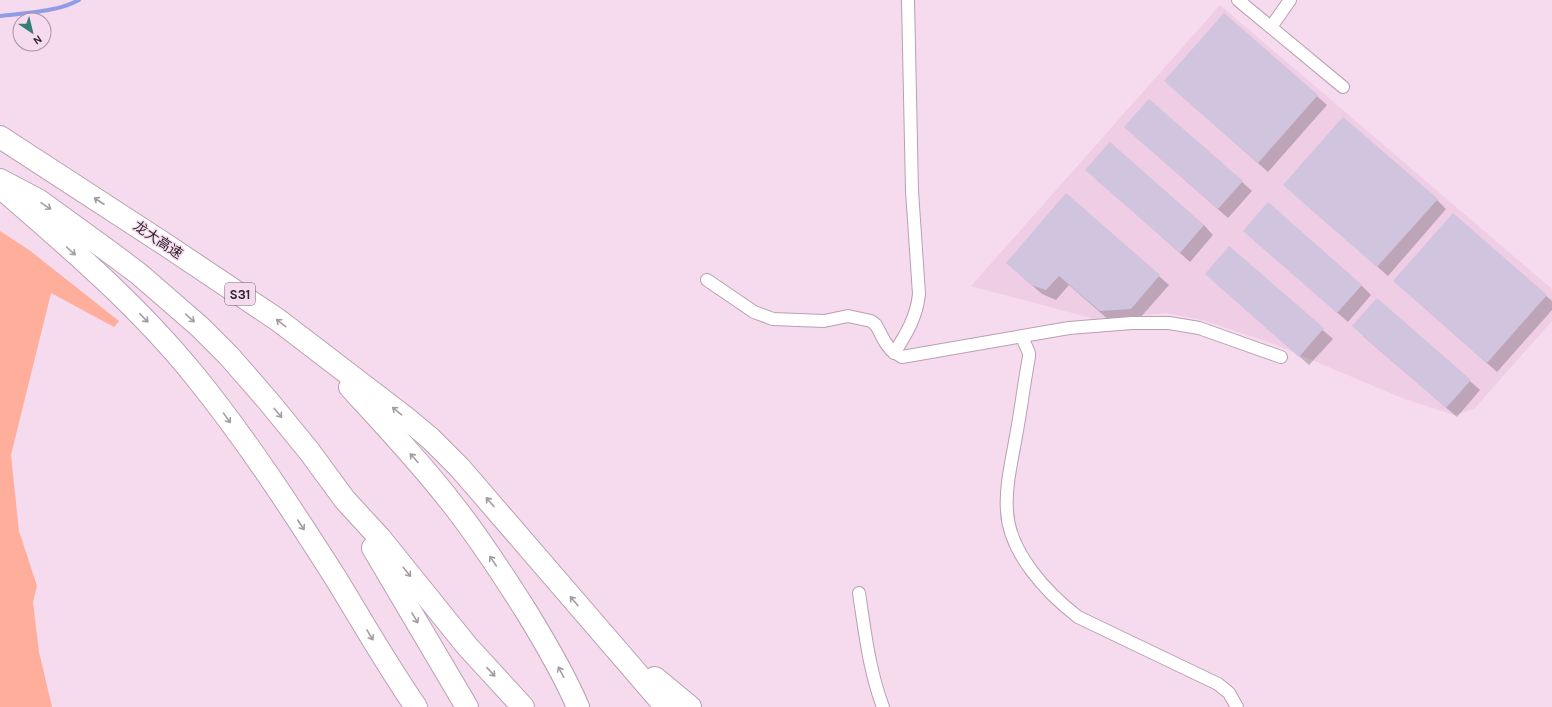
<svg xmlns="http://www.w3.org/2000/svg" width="1552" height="707" font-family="Karla,'Noto Sans SC',sans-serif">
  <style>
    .built { fill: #eecde5 }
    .green { fill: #feae9a }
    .shadow { fill: #0003 }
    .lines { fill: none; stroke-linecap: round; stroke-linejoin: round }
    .stream { stroke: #909ce4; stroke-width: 4 }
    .building { fill: #d0c4df }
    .street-casing { stroke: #b99fb2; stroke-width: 14 }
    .highway-casing { stroke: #b99fb2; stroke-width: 24 }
    .street { stroke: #fff; stroke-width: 12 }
    .highway { stroke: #fff; stroke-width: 22 }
    .oneway { stroke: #a29da1 }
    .labels { text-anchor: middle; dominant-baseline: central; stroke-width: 3; stroke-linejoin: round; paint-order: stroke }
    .shield { fill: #f6dbef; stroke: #6c5c68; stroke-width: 1 }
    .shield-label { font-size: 13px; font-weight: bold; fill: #31262e }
    .street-label { font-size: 14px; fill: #31262e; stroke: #f6dbef }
  </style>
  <rect width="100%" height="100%" fill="#f6dbef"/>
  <path class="built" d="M1220,5L1552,289V321L1474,409L1454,415L1402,398L1274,344L1202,320L1167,313L1095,319L971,286Z"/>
  <path class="green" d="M0,231L29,250L119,321L114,327L51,293L11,455L19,531L37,586L33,602L39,652L52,707H0Z"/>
  <g class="shadow">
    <path d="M1224,14L1327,105L1268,172L1175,90Z"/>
    <path d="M1135,136L1242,182L1252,191L1228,218Z"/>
    <path d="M1087,170L1204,225L1213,235L1190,262Z"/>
    <path d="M1066,194L1169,285L1140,318L1110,321L1069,285L1056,300L1042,294L1007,263Z"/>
    <path d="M1294,194L1437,200L1446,209L1388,276Z"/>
    <path d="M1453,215L1552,301V310L1497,372L1394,281Z"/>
    <path d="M1254,240L1361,285L1371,295L1348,322Z"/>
    <path d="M1229,248L1333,339L1309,365L1206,274Z"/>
    <path d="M1377,299L1480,390L1457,417L1363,336Z"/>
  </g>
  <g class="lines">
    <path class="stream" d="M0,16C25,13 57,12 79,0"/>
  </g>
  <g class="building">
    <path d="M1224,13L1318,95L1258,163L1164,81Z"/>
    <path d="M1149,99L1243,181L1218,209L1124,127Z"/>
    <path d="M1343,117L1438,199L1377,267L1283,185Z"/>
    <path d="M1110,142L1204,225L1180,253L1085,170Z"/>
    <path d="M1066,193L1160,275L1131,309L1100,311L1059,276L1046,290L1031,285L1006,263Z"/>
    <path d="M1268,202L1362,285L1337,313L1243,231Z"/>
    <path d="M1453,213L1547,295L1487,363L1393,281Z"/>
    <path d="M1229,246L1324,328L1299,357L1205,274Z"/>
    <path d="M1377,298L1471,380L1446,408L1352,326Z"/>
  </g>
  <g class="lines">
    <g class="street-casing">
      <g id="street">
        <path d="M1238,0L1343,87"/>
        <path d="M1271,27L1290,0"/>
        <path d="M707,280L754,312L773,319L824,321L848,316L871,321L876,325L885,342L891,350L902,357L1069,328L1132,323H1169L1199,328L1281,357"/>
        <path d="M1022,337L1029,353V357C1024,383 1021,410 1016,436C1012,460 1005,487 1007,511C1009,553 1047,593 1078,617L1218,684L1229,693L1237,707"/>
        <path d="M894,353C906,335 917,316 919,294L912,191L908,0"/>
        <path d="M859,593C865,632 869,670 883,707"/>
      </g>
    </g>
    <g class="highway-casing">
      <g id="highway">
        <path d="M0,137L166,245L278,320L406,418L431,439L460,468L666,707"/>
        <path d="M0,180L38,200L111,253L139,274L200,327L229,356L269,402L309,451L345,500L380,538L467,646L523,707"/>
        <path d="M7,193C73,250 140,308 195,376C246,439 291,508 335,577C362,621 387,665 416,707"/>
        <path d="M350,387C384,424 419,461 450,501C478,536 502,573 526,611C545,642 564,674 578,707"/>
        <path d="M373,548L467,707"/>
        <path d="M655,678L690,707"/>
      </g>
    </g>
    <use href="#street" class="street"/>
    <use href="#highway" class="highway"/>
  </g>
  <defs><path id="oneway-shaft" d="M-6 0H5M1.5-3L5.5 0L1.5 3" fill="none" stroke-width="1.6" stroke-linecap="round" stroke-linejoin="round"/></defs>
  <g class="oneway">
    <use href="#oneway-shaft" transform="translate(99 201) rotate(-147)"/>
    <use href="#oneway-shaft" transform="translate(46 206) rotate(34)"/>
    <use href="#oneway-shaft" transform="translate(71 251) rotate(42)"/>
    <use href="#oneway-shaft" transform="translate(144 318) rotate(46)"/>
    <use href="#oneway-shaft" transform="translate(190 318) rotate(42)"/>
    <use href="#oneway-shaft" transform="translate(281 323) rotate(-142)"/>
    <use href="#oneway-shaft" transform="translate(397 411) rotate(-141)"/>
    <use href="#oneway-shaft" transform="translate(278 413) rotate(50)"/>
    <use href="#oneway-shaft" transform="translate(227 418) rotate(54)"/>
    <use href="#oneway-shaft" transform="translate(414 458) rotate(-132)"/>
    <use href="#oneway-shaft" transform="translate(490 502) rotate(-131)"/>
    <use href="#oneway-shaft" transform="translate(301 525) rotate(57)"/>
    <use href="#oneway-shaft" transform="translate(493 561) rotate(-124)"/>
    <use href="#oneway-shaft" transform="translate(407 572) rotate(51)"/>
    <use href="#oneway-shaft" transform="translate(574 601) rotate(-130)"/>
    <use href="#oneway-shaft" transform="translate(415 618) rotate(60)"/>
    <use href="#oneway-shaft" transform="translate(370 635) rotate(59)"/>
    <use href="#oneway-shaft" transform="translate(491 672) rotate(47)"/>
    <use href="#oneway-shaft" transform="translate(561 672) rotate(-117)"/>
  </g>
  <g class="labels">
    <rect class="shield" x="225" y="283" width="30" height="22" rx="3"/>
    <g class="shield-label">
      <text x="240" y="294">S31</text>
    </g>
    <g class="street-label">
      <text transform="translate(158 240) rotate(34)">龙大高速</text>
    </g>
  </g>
  <g transform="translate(32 32) rotate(145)"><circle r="19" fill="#f6dbef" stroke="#a793a2"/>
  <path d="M0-3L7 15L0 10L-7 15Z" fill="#377e77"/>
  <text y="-6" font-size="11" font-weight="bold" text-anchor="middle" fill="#31262e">N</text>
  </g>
</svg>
